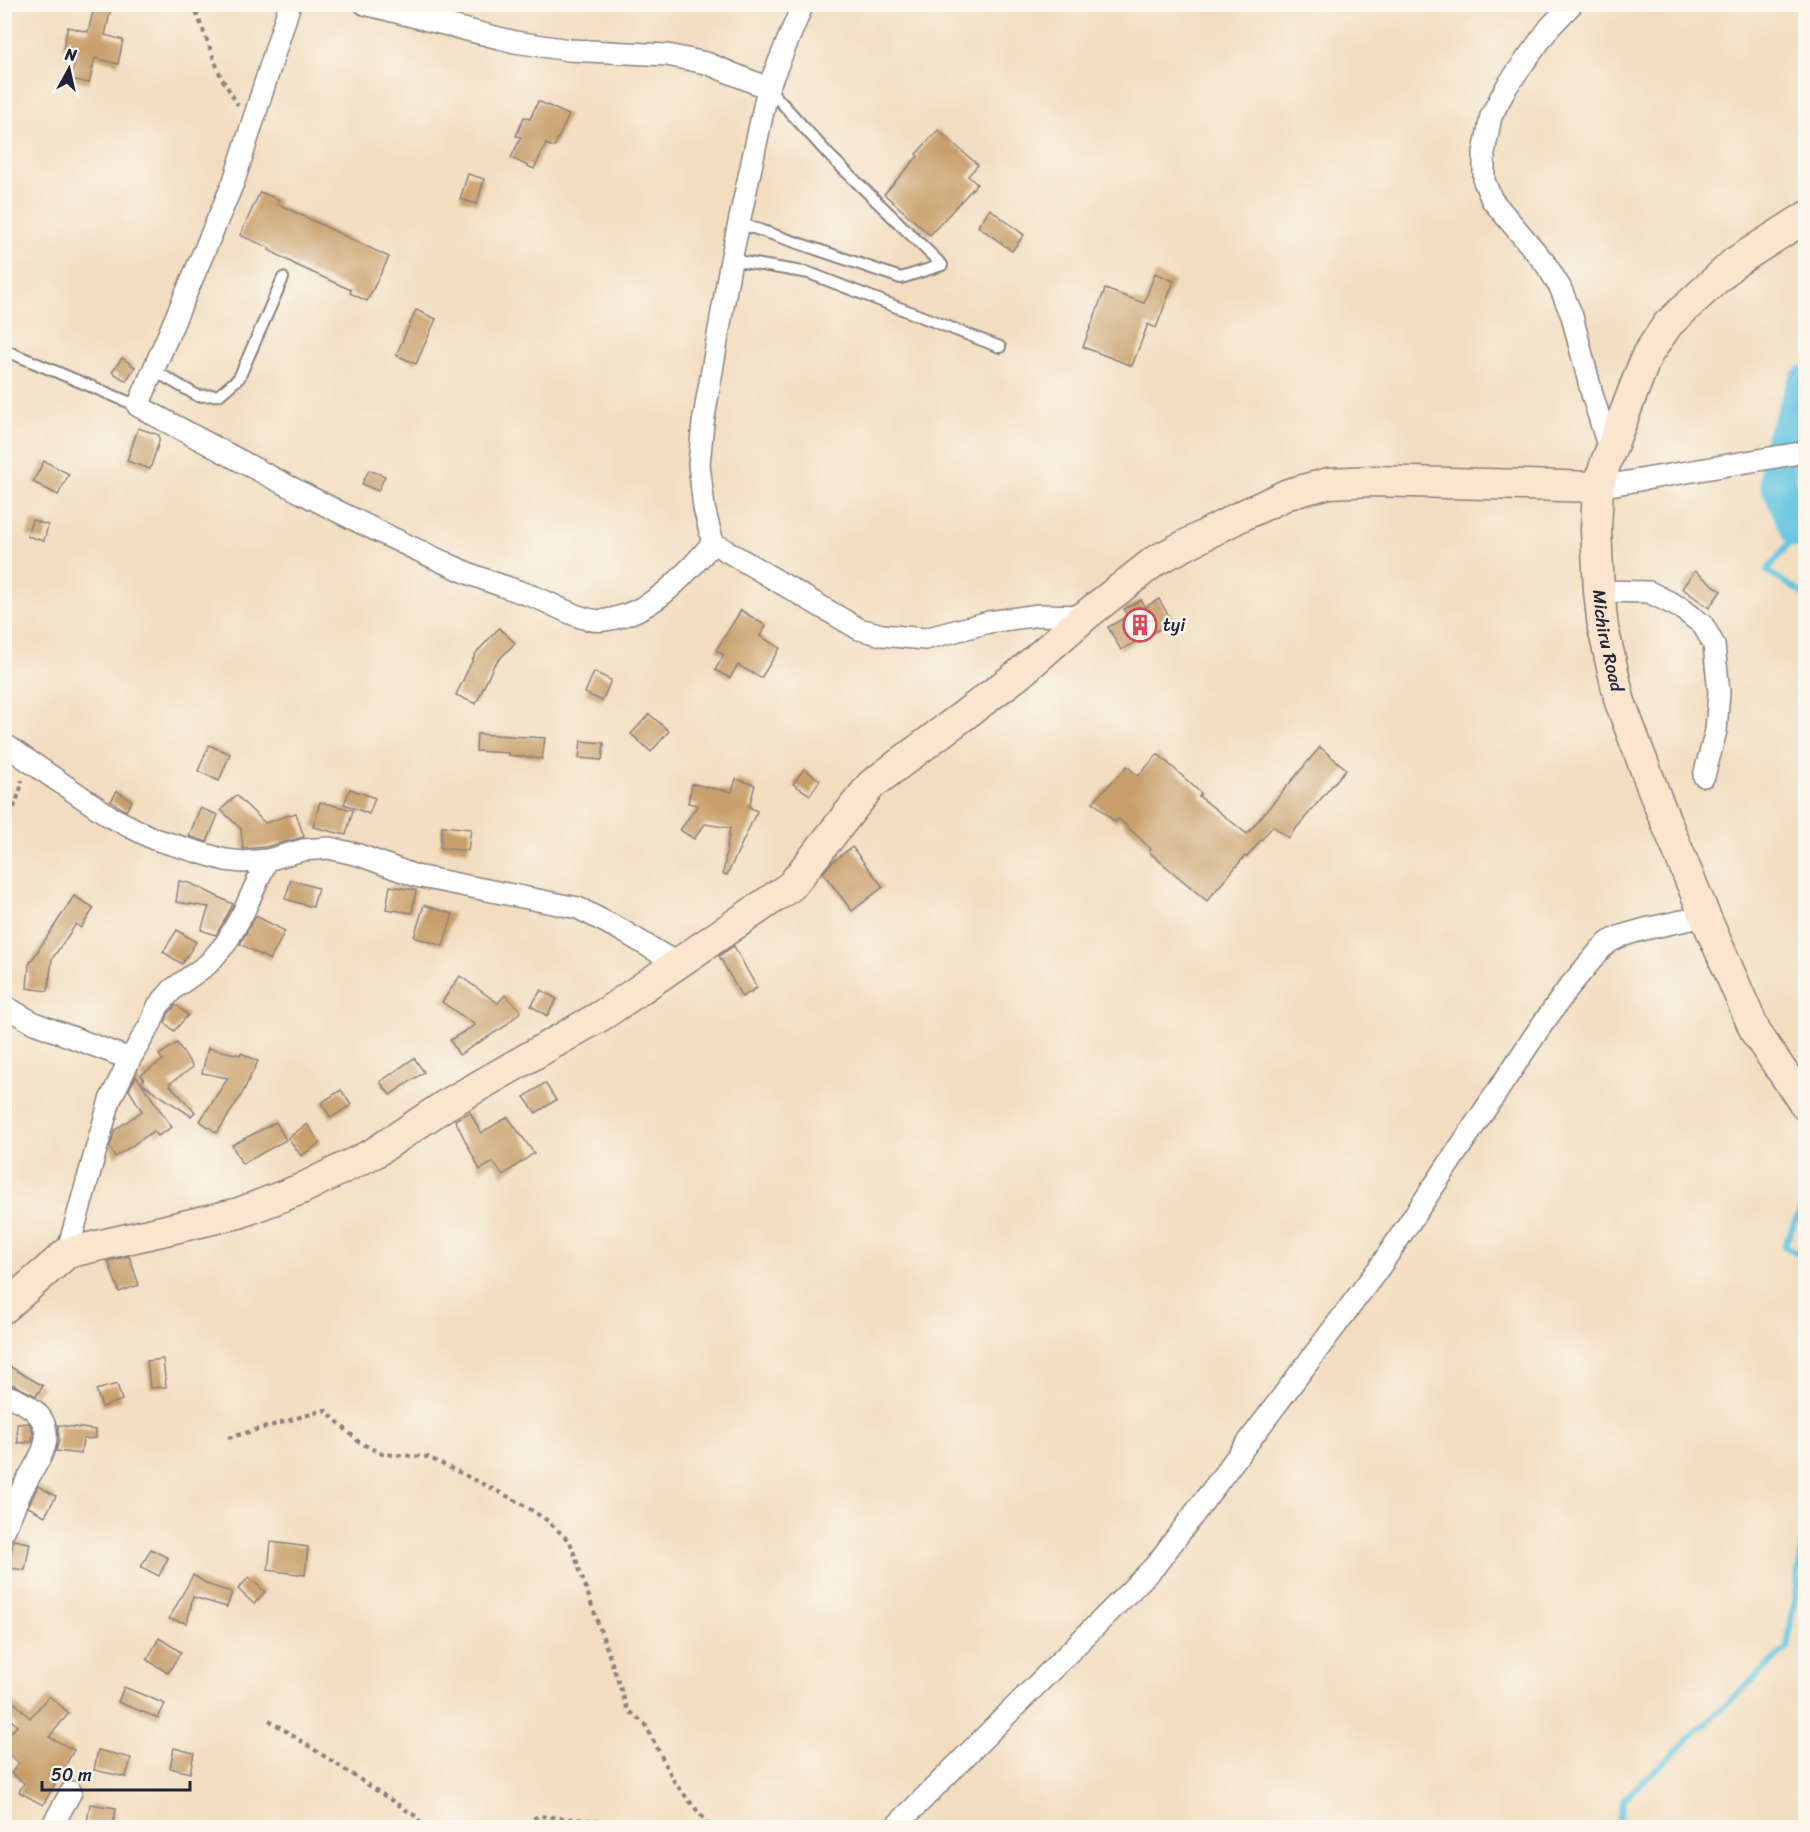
<svg xmlns="http://www.w3.org/2000/svg" width="1810" height="1832" font-family="Sriracha,sans-serif">
  <style>
    .lines { fill: none; stroke-linecap: round; stroke-linejoin: round }
    .stream { stroke: #63c6e1; stroke-width: 6 }
    .river { stroke: #63c6e1; stroke-width: 36 }
    .building { fill: #c89f6b }
    .lane-casing { stroke: #8a807e; stroke-width: 14 }
    .street-casing { stroke: #8a807e; stroke-width: 24 }
    .secondary-casing { stroke: #8a807e; stroke-width: 33 }
    .path { stroke: #8a807e; stroke-width: 4; stroke-dasharray: 4.5 4.5; stroke-linecap: butt }
    .lane { stroke: #fff; stroke-width: 10 }
    .street { stroke: #fff; stroke-width: 21 }
    .secondary { stroke: #fce5cf; stroke-width: 30 }
    .labels { text-anchor: middle; dominant-baseline: central; stroke-width: 5; stroke-linejoin: round; paint-order: stroke }
    .poi-label { font-size: 18px; fill: #22223b; stroke: #fbf7ec; text-anchor: start }
    .street-label { font-size: 18px; fill: #22223b; stroke: #fbf7ec }
  </style>
  <rect width="100%" height="100%" fill="#fbf7ec"/>
  <filter id="ink" filterUnits="userSpaceOnUse"><feTurbulence type="fractalNoise" baseFrequency=".0167" numOctaves="2"/><feDisplacementMap in="SourceGraphic" scale="12" xChannelSelector="R" yChannelSelector="G"/><feConvolveMatrix kernelMatrix="1 2 1 2 8 2 1 2 1" color-interpolation-filters="sRGB"/></filter>
  <filter id="wash" filterUnits="userSpaceOnUse"><feTurbulence type="fractalNoise" baseFrequency=".008" numOctaves="4" result="noise"/><feDisplacementMap in="SourceGraphic" scale="24" xChannelSelector="R" yChannelSelector="G"/><feGaussianBlur stdDeviation="1.35" result="paint"/><feColorMatrix in="noise" values="0 0 0 0 0 0 0 0 0 0 0 0 0 0 0 0 0 1.4 0 .05"/><feComposite in="paint" operator="in"/></filter>
  <g filter="url(#wash)">
    <rect width="100%" height="100%" fill="#f2ddc0"/>
    <g class="lines">
      <g class="stream">
        <path d="M1799,530L1767,571L1806,596"/>
        <path d="M1806,1198L1784,1246L1806,1257"/>
        <path d="M1617,1828L1624,1799L1787,1648L1806,1520"/>
      </g>
      <path class="river" d="M1806,383L1778,456V483L1799,530H1806"/>
    </g>
    <g id="blocks">
      <g class="building">
        <path d="M95,4H112L105,35L123,40L118,64L95,58L89,83L71,79L78,51L63,48L68,27L88,32Z"/>
        <path d="M538,101L569,115L554,147L546,144L534,169L511,158L521,137L516,136L524,117L530,119Z"/>
        <path d="M938,130L978,165L968,176L977,184L930,235L884,194L918,156L916,154Z"/>
        <path d="M468,174L484,179L477,204L460,199Z"/>
        <path d="M260,192L279,200L278,204L389,257L367,301L350,293L351,290L296,265L269,250L270,248L240,235Z"/>
        <path d="M990,209L1024,235L1012,251L978,226Z"/>
        <path d="M1155,273L1174,281L1156,328L1148,324L1132,366L1083,347L1105,289L1144,303Z"/>
        <path d="M416,310L436,319L416,364L396,355Z"/>
        <path d="M122,358L135,367L126,381L112,372Z"/>
        <path d="M138,428L159,435V442L150,469L127,461Z"/>
        <path d="M44,461L69,474L58,495L33,482Z"/>
        <path d="M369,470L385,476L378,491L362,484Z"/>
        <path d="M32,520L48,525L44,541L27,536Z"/>
        <path d="M1695,571L1721,591L1709,608L1682,588Z"/>
        <path d="M1159,599L1172,622L1121,650L1108,627L1128,616L1124,609L1141,600L1145,607Z"/>
        <path d="M741,610L766,626L760,636L780,648L761,678L738,665L730,678L715,670L724,655L716,650Z"/>
        <path d="M499,628L515,643L494,665L476,704L456,695L476,653Z"/>
        <path d="M594,672L611,680L602,701L585,693Z"/>
        <path d="M649,714L669,731L651,752L631,734Z"/>
        <path d="M477,734L545,738L542,759L508,755V753L476,751Z"/>
        <path d="M581,741L604,743L602,760L579,758Z"/>
        <path d="M209,745L230,754L219,781L198,771Z"/>
        <path d="M1320,747L1346,769L1288,838L1273,826L1247,857L1245,856L1207,901L1149,852L1151,849L1119,819L1115,822L1093,802L1127,766L1138,776L1158,754L1201,793L1199,796L1247,834Z"/>
        <path d="M804,769L820,780L810,795L793,784Z"/>
        <path d="M736,779L755,785L749,807L757,811L727,875L723,874L730,828L705,824L694,839L680,830L698,805L688,803L692,784L732,792Z"/>
        <path d="M350,789L375,798L369,814L344,804Z"/>
        <path d="M117,791L132,801L126,811L111,801Z"/>
        <path d="M236,795L265,823L296,813L304,837L265,847L243,849L241,829L221,810Z"/>
        <path d="M320,802L353,810L346,835L313,827Z"/>
        <path d="M200,808L218,815L207,842L189,836Z"/>
        <path d="M442,826L471,829L468,851L440,848Z"/>
        <path d="M852,847L883,887L852,911L823,873L830,864Z"/>
        <path d="M291,880L318,888L313,907L285,899Z"/>
        <path d="M179,881L190,883L233,904L216,935L201,930L209,907L176,902Z"/>
        <path d="M390,886L416,890L412,913L386,909Z"/>
        <path d="M74,896L94,908L81,928L76,924L52,959L48,991L27,988L29,964Z"/>
        <path d="M424,905L453,914L443,946L414,937Z"/>
        <path d="M256,916L285,931L270,960L240,944Z"/>
        <path d="M177,930L196,942L182,964L163,952Z"/>
        <path d="M734,946L757,988L742,997L719,956Z"/>
        <path d="M460,976L498,1003L505,995L521,1011L504,1027L459,1055L450,1040L475,1025L442,1002Z"/>
        <path d="M541,990L557,999L547,1016L531,1006Z"/>
        <path d="M176,1005L188,1015L174,1031L165,1023L169,1013Z"/>
        <path d="M177,1043L193,1067L169,1084L195,1112L191,1116L141,1083L144,1080L141,1075L163,1060L159,1055Z"/>
        <path d="M208,1048L240,1055L241,1053L258,1061L241,1096L217,1133L200,1121L228,1078L202,1073Z"/>
        <path d="M414,1058L424,1072L390,1095L380,1082Z"/>
        <path d="M136,1076L172,1127L158,1136L154,1131L115,1157L110,1147L115,1130L142,1111L129,1090Z"/>
        <path d="M545,1083L556,1100L536,1113L524,1097Z"/>
        <path d="M341,1090L351,1105L331,1118L321,1103Z"/>
        <path d="M470,1112L481,1133L508,1117L534,1153L503,1175L493,1162L480,1170L455,1120Z"/>
        <path d="M276,1122L286,1140L242,1164L232,1145Z"/>
        <path d="M307,1124L320,1143L301,1156L288,1138Z"/>
        <path d="M129,1256L139,1285L119,1292L108,1261Z"/>
        <path d="M163,1359L166,1387L150,1388L147,1361Z"/>
        <path d="M4,1363L43,1386L36,1396L4,1380Z"/>
        <path d="M117,1384L122,1400L102,1407L96,1390Z"/>
        <path d="M29,1423L33,1432L32,1442L18,1443L17,1424Z"/>
        <path d="M58,1425L96,1430V1438L83,1439L81,1454L56,1451L59,1440Z"/>
        <path d="M38,1486L56,1496L45,1516L28,1507Z"/>
        <path d="M13,1540L30,1543L25,1570L9,1568Z"/>
        <path d="M271,1542L308,1547L305,1575L268,1570Z"/>
        <path d="M151,1549L168,1558L159,1576L141,1567Z"/>
        <path d="M193,1575L209,1585L232,1592L227,1607L193,1597L187,1623L169,1619Z"/>
        <path d="M249,1577L265,1592L254,1604L238,1589Z"/>
        <path d="M159,1638L181,1652L168,1673L147,1660Z"/>
        <path d="M124,1687L165,1704L158,1718L118,1702Z"/>
        <path d="M49,1696L69,1713L49,1737L74,1750L43,1805L19,1792L24,1783L11,1773L19,1763L4,1750V1740L17,1726L5,1713L15,1703L30,1718Z"/>
        <path d="M174,1748L194,1753L190,1773L170,1768Z"/>
        <path d="M98,1750L131,1758L126,1777L94,1770Z"/>
        <path d="M90,1804L116,1808L113,1826L87,1822Z"/>
      </g>
    </g>
  </g>
  <g filter="url(#ink)">
    <use href="#blocks" fill-opacity="0" stroke="#8a807e" stroke-width="1.5"/>
    <g class="lines">
      <g class="lane-casing">
        <g id="lane">
          <path d="M739,223L901,278L942,265L829,155L769,89"/>
          <path d="M731,260L809,273L1000,347"/>
          <path d="M4,350L138,406"/>
          <path d="M153,370L198,396L219,395L239,378L283,278"/>
        </g>
      </g>
      <g class="street-casing">
        <g id="street">
          <path d="M290,4L234,181L138,406C244,463 351,521 461,570C487,582 515,589 542,600C559,607 586,624 606,620C654,612 683,577 713,543"/>
          <path d="M365,4L515,42L569,50L667,55L706,63L768,88"/>
          <path d="M803,4L768,88L731,260L703,423L699,464L704,508L713,543L859,629L882,635L925,639L989,622L1039,615L1085,616"/>
          <path d="M1572,4L1550,27L1507,86L1491,116L1484,153V181L1492,200L1545,263L1560,287L1572,316L1592,394L1610,452"/>
          <path d="M1598,487L1806,452"/>
          <path d="M1599,591L1649,592L1681,608L1703,625L1714,645L1719,692L1716,731L1704,776"/>
          <path d="M4,744L111,817L154,839L225,860L243,862L267,860L303,850L329,848L359,855L416,876L578,908L621,930L678,964"/>
          <path d="M4,1006L34,1023L130,1059"/>
          <path d="M67,1253L110,1100L130,1059L151,1023L158,1006L173,989L208,964L226,943L244,911L267,860"/>
          <path d="M4,1395C24,1401 48,1414 46,1438C45,1454 32,1470 25,1484C17,1499 11,1515 4,1531"/>
          <path d="M51,1828L71,1792"/>
          <path d="M894,1828L1155,1566L1379,1268L1539,1029L1569,987L1601,949L1609,942L1621,936L1645,929L1705,916"/>
        </g>
      </g>
      <g class="secondary-casing">
        <g id="secondary">
          <path id="s1" d="M1806,217L1734,263L1668,324L1647,355L1606,462L1598,487L1596,530L1599,591L1603,628L1620,702L1657,800L1705,916L1756,1033L1806,1106"/>
          <path d="M4,1308L67,1253L239,1213L301,1189L374,1153L444,1106L604,1014L791,886L871,785L1019,674L1085,616L1155,561L1239,517L1288,494L1329,483L1374,481L1598,487"/>
        </g>
      </g>
      <g class="path">
        <path d="M193,4L221,77L238,105"/>
        <path d="M4,833L20,791L22,780"/>
        <path d="M228,1438L325,1410L359,1442L382,1454L428,1457L519,1502L548,1521L570,1542L628,1710L645,1724L675,1783L711,1828"/>
        <path d="M269,1720L417,1817L422,1828"/>
        <path d="M518,1828L538,1816L601,1821L612,1828"/>
      </g>
      <use href="#lane" class="lane"/>
      <use href="#street" class="street"/>
      <use href="#secondary" class="secondary"/>
    </g>
  </g>
  <defs>
    <g id="building-ring" transform="scale(1.725)"><circle r="9.5" fill="#fbf7ec" stroke="#d1495b" stroke-width="1.5"/><path d="M-4-6H4V6H1V3H-1V6H-4ZM-2.5-4.3h1.7v1.8h-1.7ZM.8-4.3h1.7v1.8H.8ZM-2.5-1h1.7V.8h-1.7ZM.8-1h1.7V.8H.8Z" fill="#d1495b"/></g>
  </defs>
  <g fill-rule="evenodd">
    <use href="#building-ring" x="1140" y="625"/>
  </g>
  <g class="labels">
    <g class="poi-label">
      <text x="1163" y="625">tyi</text>
    </g>
    <g class="street-label">
      <text stroke="none"><textPath href="#s1" startOffset="508">Michiru Road</textPath></text>
    </g>
  </g>
  <rect width="1810" height="1832" fill="none" stroke="#fbf7ec" stroke-width="24"/>
  <g transform="translate(69 69) rotate(8)" stroke="#fbf7ec" stroke-width="4.5" paint-order="stroke">
  <path d="M0-4.5L10 22L0 15L-10 22Z" fill="#22223b"/>
  <text y="-9" font-size="16" font-weight="bold" text-anchor="middle" fill="#22223b">N</text>
  </g>
  <path d="M42 1781v9h148v-9" fill="none" stroke="#22223b" stroke-width="3"/>
  <text x="51" y="1781" font-size="18" fill="#22223b" stroke="#fbf7ec" stroke-width="4.5" paint-order="stroke">50 m</text>
</svg>
